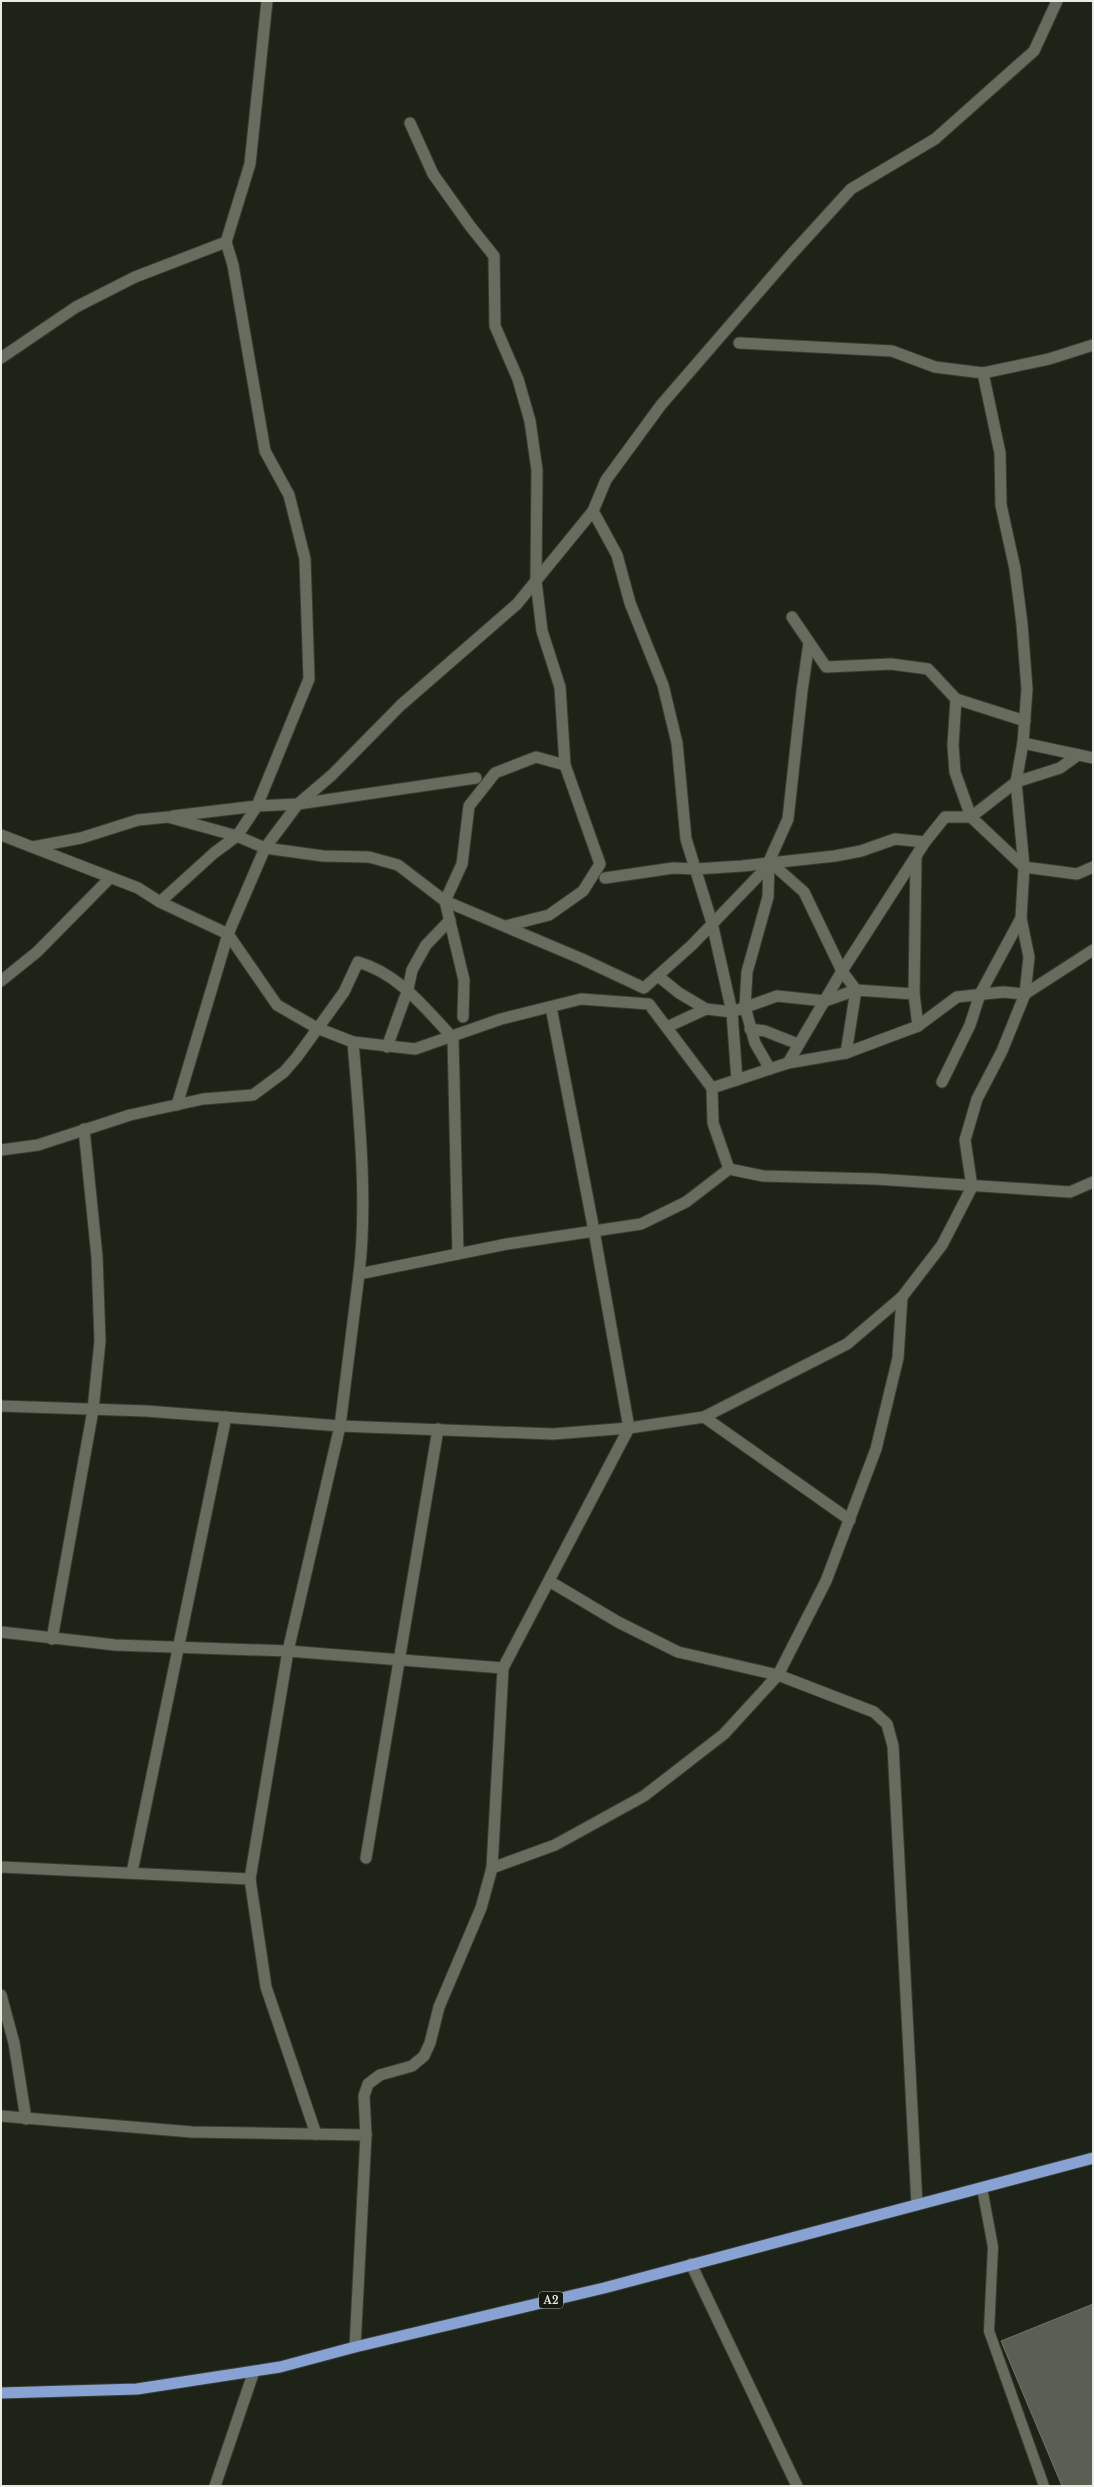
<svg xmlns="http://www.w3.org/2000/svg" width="1094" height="2487" font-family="'Libre Baskerville',serif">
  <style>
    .building { fill: #595f53; stroke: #6f7569 }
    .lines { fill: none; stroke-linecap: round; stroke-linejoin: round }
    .service-casing { stroke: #393e34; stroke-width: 12 }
    .minor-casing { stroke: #393e34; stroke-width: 13 }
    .tertiary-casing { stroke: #393e34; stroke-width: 13 }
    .trunk-casing { stroke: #393e34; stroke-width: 13 }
    .service { stroke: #666d5e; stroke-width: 10 }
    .minor { stroke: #666d5e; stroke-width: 11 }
    .tertiary { stroke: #666d5e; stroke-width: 11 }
    .trunk { stroke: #89a2d4; stroke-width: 11 }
    .labels { text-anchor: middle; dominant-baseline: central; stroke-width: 4; stroke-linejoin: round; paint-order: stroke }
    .shield { fill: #151a0e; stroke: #a8aca3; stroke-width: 1 }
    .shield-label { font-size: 10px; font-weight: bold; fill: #e7ebe3 }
  </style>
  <rect width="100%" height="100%" fill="#1e2317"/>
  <path class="building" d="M1093,2304V2486H1062L1001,2341Z"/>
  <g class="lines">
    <g class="service-casing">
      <path id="service" d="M982,2188L993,2247L989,2331L1044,2486"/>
    </g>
    <g class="minor-casing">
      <g id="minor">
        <path d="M410,123L433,174L470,226L494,256L495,326L518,379L530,421L537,470L536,581L542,631L560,687L565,765L600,864L583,891L549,915L506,926"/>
        <path d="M739,343L892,351L935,367L983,373L1049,359L1093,345"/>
        <path d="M1,358L76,307L135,277L226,242L250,164L267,1"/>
        <path d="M593,511L617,555L630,603L663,685L677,743L686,839L712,923L732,1012L737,1080"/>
        <path d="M792,617L826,667L891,664L928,669L956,699"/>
        <path d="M1025,721L956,699L953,745L955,772L971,817L1024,867L1077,874L1093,867"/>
        <path d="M1023,743L1093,758"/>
        <path d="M173,816L257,806L298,804L476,778"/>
        <path d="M1,835L138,888L160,902L228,934L277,1005L317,1028L353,1042L415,1049L501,1019L581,999L649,1004L712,1088L713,1123L729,1169L763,1176L876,1179L1070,1192L1093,1182"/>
        <path d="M33,847L81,838L138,820L168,817L237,836L265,848L323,856L369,857L398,865L445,901L582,959L644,988L692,945L766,868L788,819L802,691L809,643"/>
        <path d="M916,858L914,994L918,1026"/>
        <path d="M769,861L804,892L842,971L856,990L846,1053"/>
        <path d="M769,862L768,897L747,972L745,1007L755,1043L770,1069"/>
        <path d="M605,878L673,868L696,869L742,866L835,856L861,851L895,839L925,842"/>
        <path d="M160,902L214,853L237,836L257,806L309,679L305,559L289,495L265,451L233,265L226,242"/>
        <path d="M658,976L679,993L706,1009"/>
        <path d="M1,981L37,952L110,878"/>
        <path d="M463,1017L464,980L445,901L462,864L469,806L495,773L536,757L565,765"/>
        <path d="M667,1027L706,1009L732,1012L777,996L825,1001L856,990L914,994"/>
        <path d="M750,1029L765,1031L798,1044"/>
        <path d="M387,1047L408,989L412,970L426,945L450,920"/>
        <path d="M788,1063L842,971L925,842L945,817H971L1016,782L1060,768L1078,755"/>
        <path d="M942,1082L970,1025L980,994L1021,918"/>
        <path d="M712,1088L788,1063L846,1053L918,1026L957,997L1003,992L1025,994L1093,950"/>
        <path d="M177,1105L228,934L265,848L298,804L332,775L401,705L517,604L593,511L606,480L661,405L789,257L851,189L935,139L1034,51L1057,1"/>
        <path d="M1,1150L38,1145L130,1115L203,1099L253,1095L284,1072L297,1057L344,992L358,962C399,974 424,1007 453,1038L458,1254"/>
        <path d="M359,1274L507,1244L641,1224L686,1202L729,1169"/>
        <path d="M1,1406L146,1411L340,1426L553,1434L629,1428L704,1417L847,1344L902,1297L942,1245L972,1187L965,1140L977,1099L1002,1051L1025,994L1029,957L1021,918L1024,867L1016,782L1023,743L1027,689L1022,624L1015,569L1001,505L1000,453L983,373"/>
        <path d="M704,1417L850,1520"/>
        <path d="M549,1581L618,1622L678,1652L778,1675L874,1712L887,1724L893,1746L917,2205"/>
        <path d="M1,1632L115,1645L288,1651L503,1668L492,1868L481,1908L439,2007L430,2043L424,2056L412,2066L380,2075L368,2084L364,2096L366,2135"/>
        <path d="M52,1639L93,1410L100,1341L97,1257L84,1129"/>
        <path d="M503,1668L629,1428L594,1231L551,1007"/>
        <path d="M366,1858L438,1429"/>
        <path d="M1,1867L250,1879L288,1651L340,1426L359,1274C368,1200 359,1116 353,1042"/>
        <path d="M492,1868L555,1845L644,1796L724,1734L778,1675L826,1581L876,1449L898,1358L902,1297"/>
        <path d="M132,1872L226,1417"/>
        <path d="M250,1879L266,1987L316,2134"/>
        <path d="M1,1995L14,2043L26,2119"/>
        <path d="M1,2116L192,2132L366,2135L355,2347"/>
        <path d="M215,2486L254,2371"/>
      </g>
    </g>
    <g class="tertiary-casing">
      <path id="tertiary" d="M691,2264L797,2486"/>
    </g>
    <g class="trunk-casing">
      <path id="trunk" d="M1,2393L137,2389L280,2367L355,2347L604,2288L1093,2158"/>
    </g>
    <use href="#service" class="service"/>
    <use href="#minor" class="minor"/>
    <use href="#tertiary" class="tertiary"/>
    <use href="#trunk" class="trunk"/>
  </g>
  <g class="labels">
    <rect class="shield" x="539" y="2292" width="24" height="16" rx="3"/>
    <g class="shield-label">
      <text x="551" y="2300">A2</text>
    </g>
  </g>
  <rect width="1094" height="2487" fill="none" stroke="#e7ebe3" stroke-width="4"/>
</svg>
